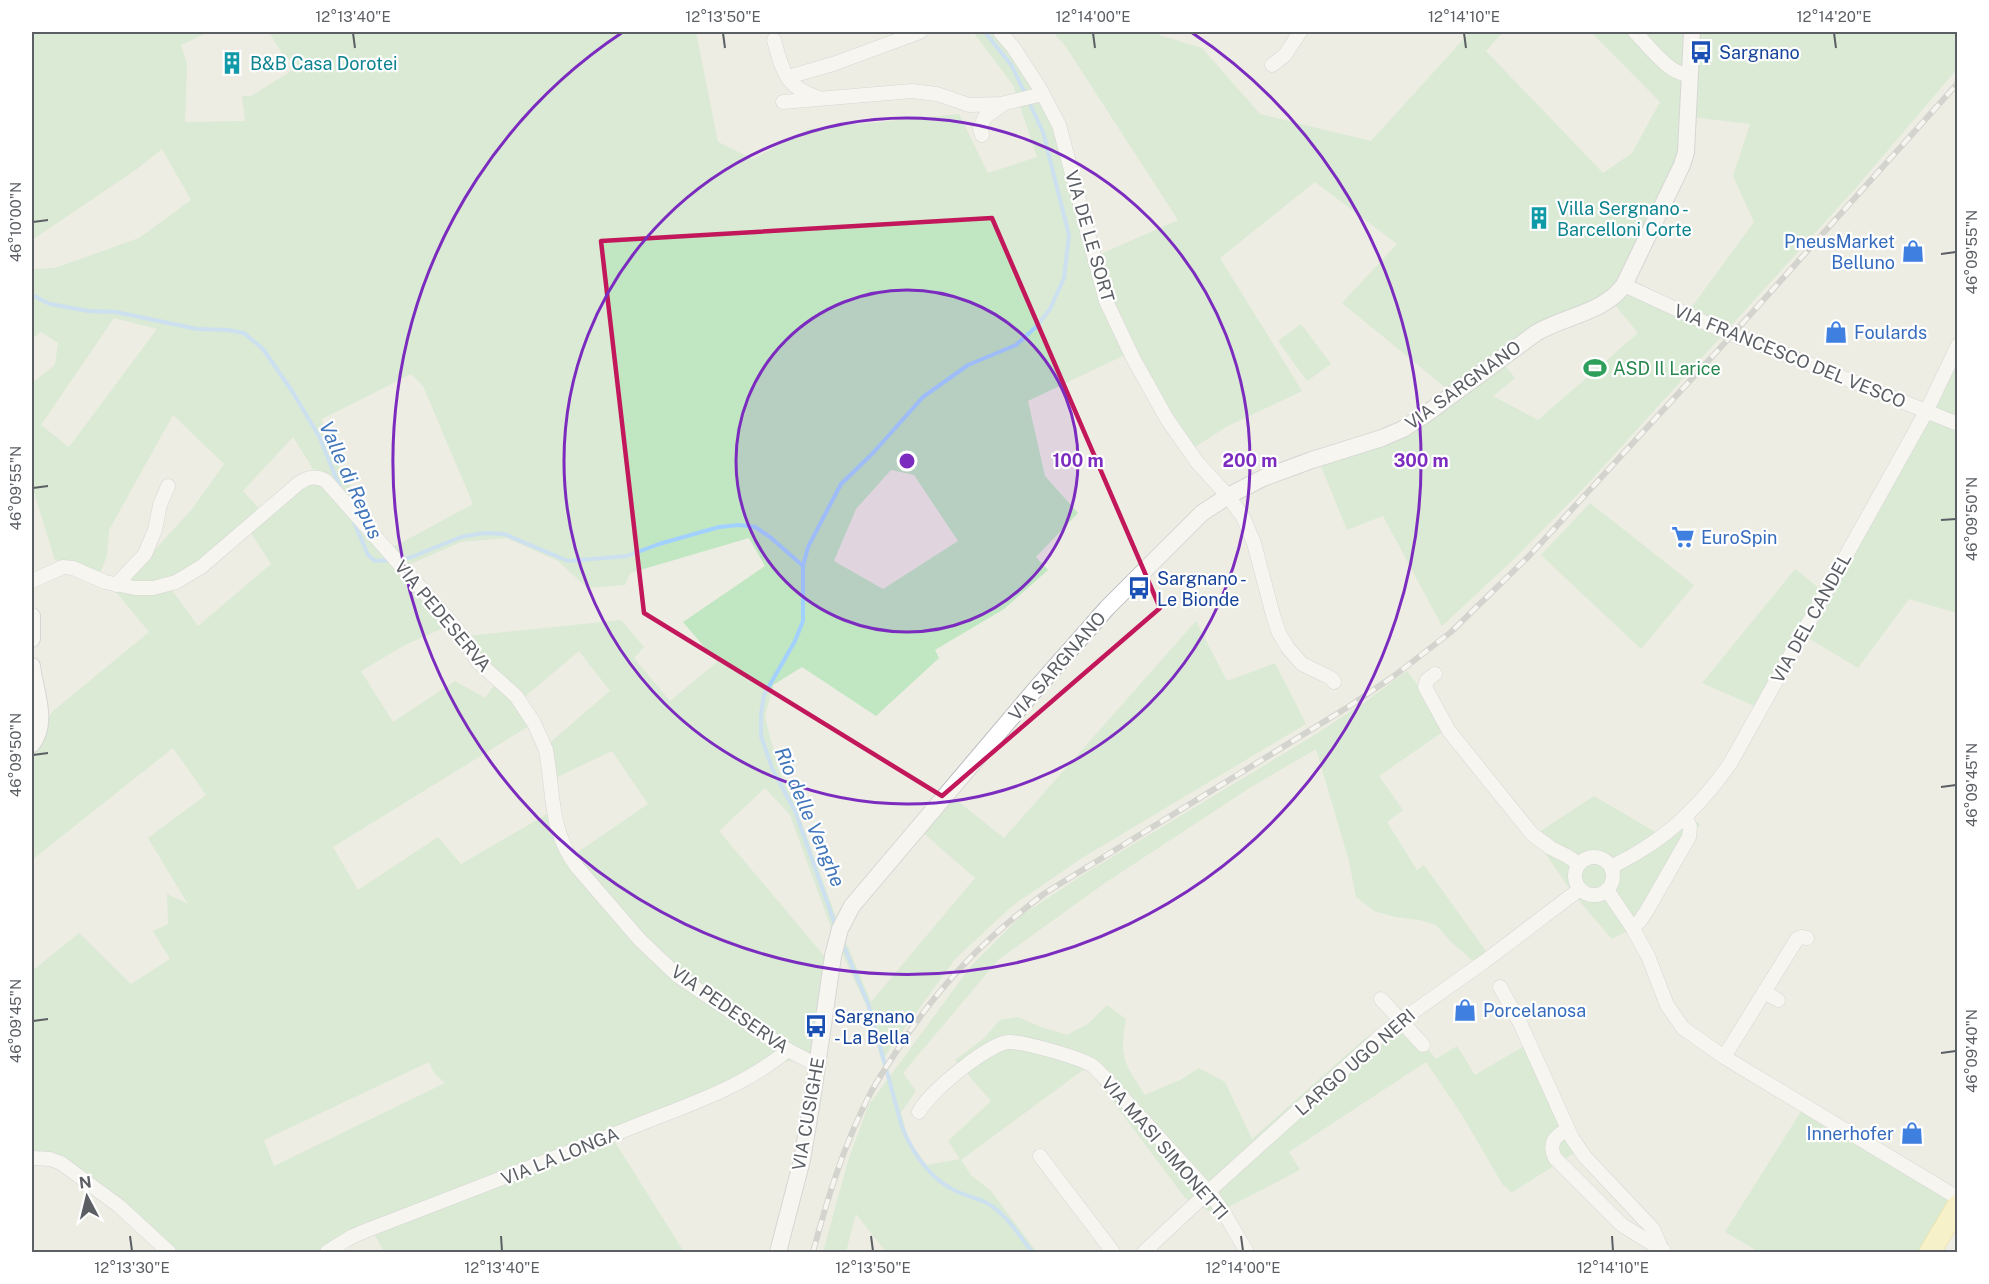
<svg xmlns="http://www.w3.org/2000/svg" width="1989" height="1284" font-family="'Public Sans',sans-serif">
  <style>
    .green { fill: #c0e6c2; fill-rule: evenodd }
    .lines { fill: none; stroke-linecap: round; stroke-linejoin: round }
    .stream { stroke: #a3d1ff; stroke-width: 4 }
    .minor-casing { stroke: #b8bbc0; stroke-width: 15 }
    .tertiary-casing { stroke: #b8bbc0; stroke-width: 18 }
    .primary-casing { stroke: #f3d058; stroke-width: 22 }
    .minor { stroke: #fff; stroke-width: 14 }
    .tertiary { stroke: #fff; stroke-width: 16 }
    .primary { stroke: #fff6a8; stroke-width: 21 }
    .rail-casing { stroke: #b4b5b5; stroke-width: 6 }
    .rail { stroke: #fff; stroke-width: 4; stroke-dasharray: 11; stroke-linecap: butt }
    .marked { fill: none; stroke: #c2185b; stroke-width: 4.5; stroke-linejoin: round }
    .ticks { fill: none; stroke: #5b5f64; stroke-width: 2 }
    .ring { fill: none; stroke: #7b2cbf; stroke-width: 3 }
    .labels { text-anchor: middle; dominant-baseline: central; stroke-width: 4.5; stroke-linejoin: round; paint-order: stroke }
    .transit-label { font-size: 18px; fill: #164399; stroke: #fff; text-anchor: start }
    .culture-label { font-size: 18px; fill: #0d838f; stroke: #fff; text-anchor: start }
    .street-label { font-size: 18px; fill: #5b5f64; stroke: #fff }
    .shop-label { font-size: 18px; fill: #366cbe; stroke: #fff; text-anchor: start }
    .leisure-label { font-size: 18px; fill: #27864d; stroke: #fff; text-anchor: start }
    .water-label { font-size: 20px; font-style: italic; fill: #4176bb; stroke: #fff }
    .centre { fill: #7b2cbf; stroke: #fff; stroke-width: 3 }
    .ring-label { font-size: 18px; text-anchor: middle; font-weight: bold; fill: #7b2cbf; stroke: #fff; stroke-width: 4.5; stroke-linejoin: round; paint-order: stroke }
    .neatline { fill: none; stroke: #5b5f64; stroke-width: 2 }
    .ticks-label { font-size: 15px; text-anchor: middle; fill: #5b5f64 }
  </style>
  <rect width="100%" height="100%" fill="#eeede3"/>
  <g class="green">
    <path d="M32,32H209L181,45L187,64L185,122L245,121L242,96H251L299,66L283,55L269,32H696L718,142L753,159L808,129L959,114L988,173L1037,157L1013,85L973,32H992L1024,69L1055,125L1089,259L1178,220L1066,47L1053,32H1158L1159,35L1202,48L1260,114L1371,141L1470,32H1503L1486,51L1603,173L1632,153L1660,102L1591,32H1957V69L1854,190L1583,489L1514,559L1442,626L1383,516L1347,530L1316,454L1376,434L1457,397L1342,303L1397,244L1315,182L1220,258L1302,391L1226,427L1186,453L1127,354L1028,401L1045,476L1078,513L1036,557L1048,570L1004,609L935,650L939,658L876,716L802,667L773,685L765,717L778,767L797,809L837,920L871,1002L975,878L921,831L950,795L1004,838L1196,621L1227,681L1275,663L1306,724L1082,858L1012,906L955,959L887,1053L882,1063L866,1005L834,936L790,815L765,788L719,831L825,957L813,1056L761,1067L608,1131L684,1252H384L368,1223L324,1252H178L119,1198L32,1152V971L79,933L131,984L170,959L153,931L168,924L167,894L188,904L148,838L206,795L173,748L32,860V740L53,711L149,632L112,587L152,553L192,509L224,464L173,415L109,530L107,556L100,573L55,560L32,486V383L55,365L58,343L41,332L32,339V269L55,268L139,238L191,200L162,149L137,169L32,240ZM1683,116L1750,124L1733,176L1754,222L1691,308L1661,295L1630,278L1678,159ZM1612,301L1638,333L1538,420L1493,396L1515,378L1504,364L1548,329ZM114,318L157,329L69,447L41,425ZM411,374L423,386L473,504L384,552L369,535L364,511L329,449L322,419ZM293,437L315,472L266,516L243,491ZM891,470L914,475L958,541L883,589L834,561L856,509ZM249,530L271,564L198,626L169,586ZM507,538L558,561L587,588L625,585L630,573L749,538L765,566L683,622L717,662L670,701L634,658L644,647L621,620L457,637L502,674L485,698L455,681L393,722L361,671L405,645L448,626L399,569L461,542ZM579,651L610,691L548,744L551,780L612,751L648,804L575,854L554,810L461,864L438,837L358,890L333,847L534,723L522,699ZM429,1062L434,1073L445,1083L274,1166L264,1140Z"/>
    <path d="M1301,324L1331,364L1307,381L1278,341Z"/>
    <path d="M1957,353V613L1909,599L1858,668L1800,633L1759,708L1702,683L1795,569L1820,589Z"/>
    <path d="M1590,503L1694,585L1641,649L1541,555Z"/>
    <path d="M1407,671L1450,727L1379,776L1403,810L1387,822L1417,870L1424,865L1488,954L1473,961L1451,942L1436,925L1419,920L1395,917L1374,911L1356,897L1349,861L1316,749L1251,787L1105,883L998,960L903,1073L916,1091L901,1113L909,1141L927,1165L960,1159L948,1141L991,1101L955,1060L983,1039L1000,1020L1018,1017L1041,1027L1067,1035L1088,1024L1107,1005L1126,1019C1119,1058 1124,1063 1145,1095L1182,1079L1199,1068L1225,1082L1252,1139L1363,1040L1399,1014L1436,1059L1457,1046L1475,1075L1533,1041L1577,1134L1587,1145L1511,1193L1506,1186L1504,1187L1462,1115L1426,1062L1289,1152L1300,1170L1215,1214L1185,1198L1087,1067L961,1160L971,1175L991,1191L1037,1252H886L856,1214L846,1252H823L848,1161L868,1106L971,966L1022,915L1089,871L1313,736L1365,702Z"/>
    <path d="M1594,796L1664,837L1689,818L1700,824L1655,904L1653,917L1612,939L1574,895L1533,836Z"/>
    <path d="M1802,1110L1957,1200L1936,1252H1759L1725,1232Z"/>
  </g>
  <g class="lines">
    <g class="stream">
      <path d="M1957,32H1958"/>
      <path d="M32,295L50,304L88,311L116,312L197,329L228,330L244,333L263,349L292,391L320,438L340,488"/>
      <path d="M353,520L368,555L375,561L392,560"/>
      <path d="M400,559L409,558L461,537L484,533L504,534L568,561L627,556L659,544L719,527L739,525L755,527L770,537L803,566"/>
      <path d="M836,927L795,811L772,768L761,736V714L764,695L795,641L803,621V566L808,547L841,484L872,454L923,397L968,365L1016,345L1037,326L1050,309L1064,278L1069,235L1043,132L1012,66L985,32"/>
      <path d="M842,942L869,1006L902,1127C913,1154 931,1180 958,1192C967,1196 976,1198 985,1202C1005,1212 1019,1235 1032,1252"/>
    </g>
    <g class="minor-casing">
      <g id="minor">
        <path d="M1000,32L1013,47L1039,87L1059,125L1106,301L1133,358L1167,419L1197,462L1228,496L1243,517L1254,543L1273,615L1279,633L1288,648L1302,664L1331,678L1334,682"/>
        <path d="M1635,32C1647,44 1672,78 1690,74"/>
        <path d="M774,40C783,72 785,87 819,98"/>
        <path d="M1272,65L1285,55L1300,32"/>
        <path d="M788,77L833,64L920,32"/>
        <path d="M783,102L912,91L937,94L969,105L1001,104L1043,94"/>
        <path d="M982,135L980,128L985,117L1003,104"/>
        <path d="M1624,285L1732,335L1757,343L1958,424"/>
        <path d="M32,581L63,567L73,568L105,582L135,588H153L176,582L201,567L299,483C308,477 316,475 326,481L457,629L478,662L516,696L534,723L546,750C554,794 549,830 577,867L640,940L678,976L788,1050L813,1063H818"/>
        <path d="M116,585L145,554L155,530L160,505L168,486"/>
        <path d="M1435,674L1427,680L1425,687L1449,731L1532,834L1551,848L1567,856L1579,864"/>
        <circle cx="1594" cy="876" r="19"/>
        <path d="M1612,867C1621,861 1631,857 1640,851C1677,829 1707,797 1731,762L1926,412L1958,345"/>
        <path d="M1607,890L1632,927L1648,956L1667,1005L1683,1028L1724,1057L1958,1198"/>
        <path d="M1632,927L1639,922L1646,912L1689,837L1690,827L1685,816"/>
        <path d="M1500,987L1520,1023L1572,1138L1585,1157L1653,1229L1662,1250"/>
        <path d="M1764,992L1778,1000"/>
        <path d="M1381,999L1423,1045"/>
        <path d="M1724,1057L1797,939L1801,937L1807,938"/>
        <path d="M919,1112C928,1093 988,1044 1008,1042C1023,1041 1081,1058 1093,1066C1096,1069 1100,1073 1103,1076L1213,1197L1224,1213L1247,1252"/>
        <path d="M1567,1130C1555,1136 1548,1143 1555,1158L1622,1225L1664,1251"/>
        <path d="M1040,1156L1113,1252"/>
        <path d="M32,1158L50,1159L61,1163L119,1206L169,1252"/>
        <path d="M327,1252L351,1237L365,1231C454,1197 542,1163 630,1128C684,1106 743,1088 788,1050"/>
        <path d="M1144,1252L1208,1192L1385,1032L1485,961L1580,889"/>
      </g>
    </g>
    <g class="tertiary-casing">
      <g id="tertiary">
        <path d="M32,616V639"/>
        <path d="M32,666C35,691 49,722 32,744"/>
        <path d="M778,1252L802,1160L811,1107L833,956L840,929L852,906L1034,691L1107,608L1202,513L1228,496L1263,478L1312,460L1382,438L1403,429L1426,414L1536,333C1564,316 1604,313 1624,285L1682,165L1686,152L1692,32"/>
      </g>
    </g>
    <g class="primary-casing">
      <path id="primary" d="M1930,1252L1958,1205"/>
    </g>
    <use href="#minor" class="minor"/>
    <use href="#tertiary" class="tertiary"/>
    <use href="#primary" class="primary"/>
    <g class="rail-casing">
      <path id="rail" d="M813,1252C827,1200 843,1147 868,1098C876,1082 886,1067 896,1052C939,985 982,941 1045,893L1348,707L1394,676L1451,632L1530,555L1732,335L1958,83"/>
    </g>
    <use href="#rail" class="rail"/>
  </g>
  <path d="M0 0H1989V1284H0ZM992,218L1160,608L942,796L644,613L601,241Z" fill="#eeede3" fill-opacity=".55" fill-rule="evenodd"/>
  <path class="marked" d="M992,218L1160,608L942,796L644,613L601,241Z"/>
  <path class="ticks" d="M353,33L355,48M723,33L725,48M1093,33L1095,48M1464,33L1466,48M1834,33L1836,48M33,222L48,220M1941,254L1956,252M33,488L48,486M1941,520L1956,519M33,755L48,753M1941,787L1956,785M33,1021L48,1019M1941,1053L1956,1051M130,1236L132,1251M501,1236L502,1251M871,1236L873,1251M1241,1236L1243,1251M1612,1236L1613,1251"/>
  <circle cx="907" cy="461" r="171" fill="#7b2cbf" fill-opacity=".12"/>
  <g class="ring">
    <circle cx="907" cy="461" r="171"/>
    <circle cx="907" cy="461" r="343"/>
    <path d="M1191 32A514 514 0 1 1 623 32"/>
  </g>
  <defs>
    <g id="bus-bare" transform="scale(1.8)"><path d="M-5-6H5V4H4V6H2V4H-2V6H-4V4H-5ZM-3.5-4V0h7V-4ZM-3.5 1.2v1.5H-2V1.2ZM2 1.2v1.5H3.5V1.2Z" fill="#1a4fb4" stroke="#fff" stroke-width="2.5" paint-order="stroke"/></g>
    <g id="building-bare" transform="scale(1.8)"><path d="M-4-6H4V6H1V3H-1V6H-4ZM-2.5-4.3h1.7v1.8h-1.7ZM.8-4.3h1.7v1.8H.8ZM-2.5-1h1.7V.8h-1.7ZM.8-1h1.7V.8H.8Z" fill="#0f9aa8" stroke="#fff" stroke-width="2.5" paint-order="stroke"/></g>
    <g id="shop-bare" transform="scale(1.8)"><path d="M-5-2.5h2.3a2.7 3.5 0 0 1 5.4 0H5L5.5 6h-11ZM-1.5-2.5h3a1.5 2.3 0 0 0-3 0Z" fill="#3f7fe0" stroke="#fff" stroke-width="2.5" paint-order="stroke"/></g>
    <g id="stadium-bare" transform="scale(1.8)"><path d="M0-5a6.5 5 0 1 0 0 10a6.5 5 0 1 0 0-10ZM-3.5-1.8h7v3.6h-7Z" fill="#2e9e5b" stroke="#fff" stroke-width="2.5" paint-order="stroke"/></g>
    <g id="supermarket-bare" transform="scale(1.8)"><path d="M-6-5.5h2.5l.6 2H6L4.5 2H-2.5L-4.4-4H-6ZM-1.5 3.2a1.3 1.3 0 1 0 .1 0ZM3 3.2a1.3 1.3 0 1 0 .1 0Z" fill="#3f7fe0" stroke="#fff" stroke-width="2.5" paint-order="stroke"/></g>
  </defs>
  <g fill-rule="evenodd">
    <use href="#bus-bare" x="1701" y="52"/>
    <use href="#building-bare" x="232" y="63"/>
    <use href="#building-bare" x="1539" y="218"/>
    <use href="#shop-bare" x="1913" y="251"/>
    <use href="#shop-bare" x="1836" y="332"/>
    <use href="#stadium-bare" x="1595" y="368"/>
    <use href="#supermarket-bare" x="1683" y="537"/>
    <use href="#bus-bare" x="1139" y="588"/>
    <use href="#shop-bare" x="1465" y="1010"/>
    <use href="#bus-bare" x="816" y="1026"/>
    <use href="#shop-bare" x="1912" y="1133"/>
  </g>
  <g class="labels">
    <g class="transit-label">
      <text x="1719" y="52">Sargnano</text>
      <text x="1157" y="578">Sargnano -<tspan x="1157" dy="21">Le Bionde</tspan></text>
      <text x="834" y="1016">Sargnano<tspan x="834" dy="21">- La Bella</tspan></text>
    </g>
    <g class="culture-label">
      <text x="250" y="63">B&amp;B Casa Dorotei</text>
      <text x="1557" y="208">Villa Sergnano -<tspan x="1557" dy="21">Barcelloni Corte</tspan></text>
    </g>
    <g class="street-label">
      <text transform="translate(1090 236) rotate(74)">VIA DE LE SORT</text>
      <text transform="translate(1790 356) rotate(22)">VIA FRANCESCO DEL VESCO</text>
      <text transform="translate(1463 385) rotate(-36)">VIA SARGNANO</text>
      <text transform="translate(443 616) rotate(50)">VIA PEDESERVA</text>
      <text transform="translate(1811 618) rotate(-61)">VIA DEL CANDEL</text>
      <text transform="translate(1057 666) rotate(-49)">VIA SARGNANO</text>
      <text transform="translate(730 1009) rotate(35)">VIA PEDESERVA</text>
      <text transform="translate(1355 1062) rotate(-41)">LARGO UGO NERI</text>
      <text transform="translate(808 1114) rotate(-80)">VIA CUSIGHE</text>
      <text transform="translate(1165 1148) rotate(49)">VIA MASI SIMONETTI</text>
      <text transform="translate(560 1156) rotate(-22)">VIA LA LONGA</text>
    </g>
    <g class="shop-label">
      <text x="1895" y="241" text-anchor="end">PneusMarket<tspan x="1895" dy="21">Belluno</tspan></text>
      <text x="1854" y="332">Foulards</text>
      <text x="1701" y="537">EuroSpin</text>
      <text x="1483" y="1010">Porcelanosa</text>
      <text x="1894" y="1133" text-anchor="end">Innerhofer</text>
    </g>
    <g class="leisure-label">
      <text x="1613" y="368">ASD Il Larice</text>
    </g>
    <g class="water-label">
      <text transform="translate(351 480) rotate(66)">Valle di Repus</text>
      <text transform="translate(810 817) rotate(67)">Rio delle Venghe</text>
    </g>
  </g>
  <circle cx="907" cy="461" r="9" class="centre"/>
  <g class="ring-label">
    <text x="1078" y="467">100 m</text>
    <text x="1250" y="467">200 m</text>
    <text x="1421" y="467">300 m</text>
  </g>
  <rect width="1989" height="1284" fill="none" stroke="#ffffff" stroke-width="66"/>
  <g transform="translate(87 1197) rotate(353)" stroke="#ffffff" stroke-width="4.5" paint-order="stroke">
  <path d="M0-4.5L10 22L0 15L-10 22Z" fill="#5b5f64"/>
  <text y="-9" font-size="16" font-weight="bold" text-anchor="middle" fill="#5b5f64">N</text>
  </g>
  <rect x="33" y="33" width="1923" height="1218" class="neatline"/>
  <g class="ticks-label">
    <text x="353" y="22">12°13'40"E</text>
    <text x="723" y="22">12°13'50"E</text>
    <text x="1093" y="22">12°14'00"E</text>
    <text x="1464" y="22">12°14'10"E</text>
    <text x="1834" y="22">12°14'20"E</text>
    <text transform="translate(16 222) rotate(-90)" y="5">46°10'00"N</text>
    <text transform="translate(1972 252) rotate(-90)" y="5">46°09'55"N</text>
    <text transform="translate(16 488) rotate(-90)" y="5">46°09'55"N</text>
    <text transform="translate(1972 519) rotate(-90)" y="5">46°09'50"N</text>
    <text transform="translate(16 755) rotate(-90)" y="5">46°09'50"N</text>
    <text transform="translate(1972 785) rotate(-90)" y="5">46°09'45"N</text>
    <text transform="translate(16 1021) rotate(-90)" y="5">46°09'45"N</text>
    <text transform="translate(1972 1051) rotate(-90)" y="5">46°09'40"N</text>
    <text x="132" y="1273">12°13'30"E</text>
    <text x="502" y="1273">12°13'40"E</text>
    <text x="873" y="1273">12°13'50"E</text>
    <text x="1243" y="1273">12°14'00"E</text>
    <text x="1613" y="1273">12°14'10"E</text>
  </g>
</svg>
